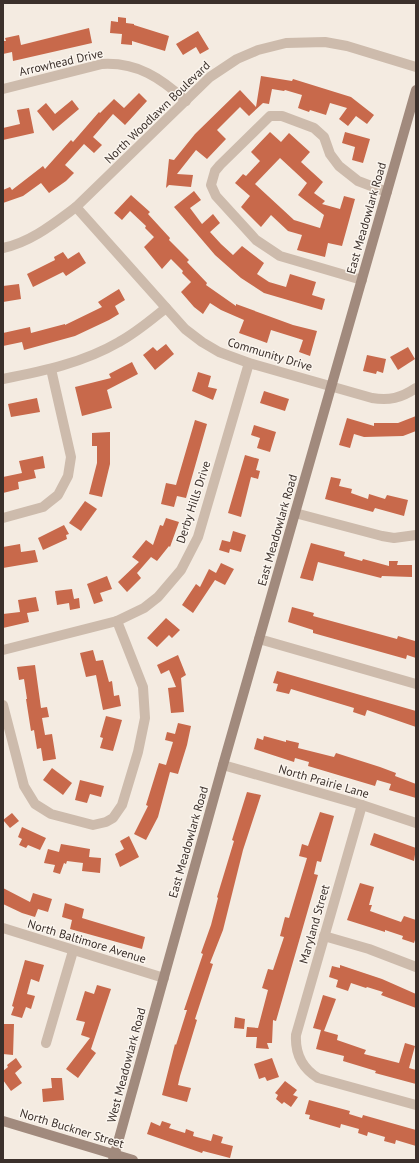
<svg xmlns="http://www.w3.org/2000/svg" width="419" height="1163" font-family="'PT Sans',sans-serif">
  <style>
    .building { fill: #c8694b; fill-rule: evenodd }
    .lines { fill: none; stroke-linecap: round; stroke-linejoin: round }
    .minor { stroke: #cdbbac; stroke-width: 10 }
    .tertiary { stroke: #cdbbac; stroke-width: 10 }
    .secondary { stroke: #a18a7d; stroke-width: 10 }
    .labels { text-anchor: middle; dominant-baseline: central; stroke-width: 3; stroke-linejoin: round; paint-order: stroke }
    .street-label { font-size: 12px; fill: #3b302b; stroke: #fbf5ee }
  </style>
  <rect width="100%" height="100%" fill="#f4ebe1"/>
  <g class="building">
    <path d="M118,17L126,18V23L134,24V25L169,36L165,51L132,41V45L121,44L122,34L110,33L111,21L118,22Z"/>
    <path d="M89,28L92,43L13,61L12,52L3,54V41H6L5,38L19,35L21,45Z"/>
    <path d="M198,31L209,49L200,54L196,47L183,55L176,44Z"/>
    <path d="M261,76L292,81L293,79L351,97L374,115L367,124L356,116L348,126L339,119L347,108L330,103L326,115L310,110L309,112L298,108L302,95L285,90L284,91L272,89L269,104L263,103L249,116L240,107L217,130L226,139L207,159L196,150L177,174L193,175L191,187L169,185L166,188L169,159L174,160L195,134L240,90L256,107Z"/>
    <path d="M139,93L147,101L125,125L113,114L93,137L102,145L94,153L84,144L65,165L74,173L66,181L49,193L41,183L23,196L3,203V190L10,187L12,190L43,166L45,169L71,140L73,142L99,112L100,113L114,99L124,108Z"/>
    <path d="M72,100L79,109L53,131L37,111L46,103L55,114Z"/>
    <path d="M29,108L34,133L3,140V128L20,124L17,110Z"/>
    <path d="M270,132L281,142L289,133L310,152L301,162L323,182L314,193L325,201L322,204L340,209L344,196L355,199L342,246L328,243L325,257L297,250L302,235L288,231L271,215L261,227L241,207L250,196L235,183L243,174L246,176L260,161L251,152ZM280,158L307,183L298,195L324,215L320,228L294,220L255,184Z"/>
    <path d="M345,132L370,139L363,163L352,160L355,147L342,143Z"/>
    <path d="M194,191L201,200L190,208L202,224L213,214L220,223L210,232L221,244L233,255L242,246L264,263L257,274L269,282L286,287L290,274L316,282L312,295L325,299L322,310L264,293L241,278L215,255L174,207Z"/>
    <path d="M131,195L150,212L148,214L170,238L169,240L189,260L187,262L207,283L206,285L236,306V304L293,325L317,331L310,356L299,352L303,340L271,330L267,343L239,333L244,320L221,310L210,303L203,314L194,307L181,292L191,282L182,273L183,271L171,259L162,269L144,247L154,237L145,228L146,226L130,211L122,220L114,213Z"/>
    <path d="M63,252L68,259L79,252L86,263L66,276L63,272L33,287L27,274L55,260L54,257Z"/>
    <path d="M19,284L21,299L3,302V286Z"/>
    <path d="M119,289L125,300L115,306L119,314L109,320L75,336L35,347L24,350L22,342L3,346V333L30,327L31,333L65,324V325L102,307L98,302Z"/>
    <path d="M166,344L174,354L155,370L143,355L153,347L157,351Z"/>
    <path d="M408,347L415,359L398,370L390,357Z"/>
    <path d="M367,355L386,359L383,373L377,371L376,374L363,371Z"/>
    <path d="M132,362L138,374L107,390L112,408L82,416L75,387L111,378L109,374Z"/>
    <path d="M198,372L211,376L208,387L217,389L213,400L192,391Z"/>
    <path d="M264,391L289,399L285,411L260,403Z"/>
    <path d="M37,398L40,412L11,417L8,404Z"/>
    <path d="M416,416V431L403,436L364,437L354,434L350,448L339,445L347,418L374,426V423H398Z"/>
    <path d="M195,420L207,424L186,498L177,496L174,507L161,504L166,483L176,485Z"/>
    <path d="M254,425L276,432L270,452L257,448L260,438L251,435Z"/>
    <path d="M110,432V464L102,497L89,494L97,463V446H92V433Z"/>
    <path d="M245,455L259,459L256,470L260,471L258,479L251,477L241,517L228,513Z"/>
    <path d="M43,456L45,468L34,470L36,478L18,482L19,489L3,493V477L22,473L19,461Z"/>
    <path d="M331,477L341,479L339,486L352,489L351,493L368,499L369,494L385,499L387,495L408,500L404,516L375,508L373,512L325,499Z"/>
    <path d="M85,501L97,509L81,531L69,523Z"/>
    <path d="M166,518L179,522L170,547L169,546L157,561L151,557L137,573L141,578L127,592L118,582L139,562L132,557L146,540L153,545L160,525L163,526Z"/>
    <path d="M64,525L69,534L66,535L67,539L43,550L38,538Z"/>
    <path d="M233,531L246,535L241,552L230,549L229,553L219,550L222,540L230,542Z"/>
    <path d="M311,543L345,552L344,556L362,561L363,559L389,566V561H398L397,565H412V577L382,576L381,578L318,562L313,581L300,578Z"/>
    <path d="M20,544L21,552L35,550L38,562L3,568V547Z"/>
    <path d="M221,563L234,569L225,585L215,580L193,613L182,605L196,584L200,587L209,569L216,573Z"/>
    <path d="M107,576L112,589L100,593L103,601L94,604L87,584Z"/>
    <path d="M72,589L74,599L79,598L80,608L70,610L69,603L57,605L55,591Z"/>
    <path d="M36,597L39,611L27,613L29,622L3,628V614L20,612L18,600Z"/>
    <path d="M292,607L314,613L313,616L397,639L398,636L415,641L416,658L407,655L406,659L313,633V630L288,622Z"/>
    <path d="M166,618L180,630L172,638L169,635L157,647L147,638Z"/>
    <path d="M93,650L96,661L103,660L109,682L112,681L114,696L119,695L121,706L103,710L96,675L86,677L80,653Z"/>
    <path d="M178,655L186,675L181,678L184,712L171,713L168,688L176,687L169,670L161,674L157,665Z"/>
    <path d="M35,665L41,708L47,707L49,717L42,718L45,735L52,734L56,759L43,761L41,748L37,749L34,730L31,731L26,699H27L24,679L19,680L17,667Z"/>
    <path d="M277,671L416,711V727L367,710L365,716L353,712L354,708L291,689L289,694L276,691L278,684L273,683Z"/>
    <path d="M106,716L122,720L113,751L100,748L103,738L100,737Z"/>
    <path d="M178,723L191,726L187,745L178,774L170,772L158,817L146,840L134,834L148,806L146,805L159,763L166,765L173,742L165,740L167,732L175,734Z"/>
    <path d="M264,736L286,742V740L299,743L298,748L334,757L336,753L380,767L396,773L395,776L416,784V798L389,790L391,784L377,780L375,786L308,766L309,762L295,758L294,762L254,749L257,738L263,740Z"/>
    <path d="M52,768L72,783L63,795L43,780Z"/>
    <path d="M80,780L104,786L101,797L90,794L87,803L75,800Z"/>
    <path d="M247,792L261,795L243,850L223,930L210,963L213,964L195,1019L197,1020L180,1076L178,1085L191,1088L187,1102L162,1095L175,1044L176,1045L187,1010H184L203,954L201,953L211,925L218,898L217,897L234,841L232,840Z"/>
    <path d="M320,812L334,816L321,862L317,861L314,874L318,875L276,1021L273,1020L272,1043H267L269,1049L256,1048L257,1037H246L247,1027L258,1028L268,990L262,988L268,969L273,970L284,937L280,936L285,917L289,918L307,858L299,856L302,844L308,846Z"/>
    <path d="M12,813L19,821L10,828L3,820Z"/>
    <path d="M22,827L46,838L40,850L28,845L26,848L19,845L22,839L18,837Z"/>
    <path d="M374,833L416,848L414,861L370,845Z"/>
    <path d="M129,836L139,857L120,867L115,854L124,849L120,841Z"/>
    <path d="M61,844L90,849L89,857L101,858L100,873L82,871L83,863L67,861L66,864L64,863L60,874L53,872L55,865L44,863L48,849L59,852Z"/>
    <path d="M360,883L374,887L369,905H372L370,911L401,922L404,916L416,920V937L414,943L402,939L403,936L385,930V932L347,920Z"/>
    <path d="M3,888L30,902L33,893L52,899L48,912L38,909L35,917L22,913L3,904Z"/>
    <path d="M65,903L84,909L82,918L145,937L142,949L70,929L72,920L62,917Z"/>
    <path d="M25,960L44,965L39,982L31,979L27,994L35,996L31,1009L26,1007L22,1018L11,1015L14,1007L12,1006Z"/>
    <path d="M340,965L382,979L416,994V1008L381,995L383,992L367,987L366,988L351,983L348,991L336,987L338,980L329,977L332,966L340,968Z"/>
    <path d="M97,985L111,989L91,1049L96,1053L78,1078L66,1069L90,1038L81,1035L85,1022L76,1020L85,991L94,994Z"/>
    <path d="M323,995L336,999L324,1031L338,1035L337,1040L366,1050L364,1054L399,1063L405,1043L415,1046L409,1068L416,1070V1084L375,1073L376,1071L343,1061L344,1056L316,1049L321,1030L313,1028Z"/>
    <path d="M235,1017L245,1019L244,1029L234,1028Z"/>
    <path d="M3,1024H14L13,1055L3,1054Z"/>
    <path d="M16,1058L22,1067L15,1073L22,1083L11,1091L3,1080V1071L8,1067L7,1065Z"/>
    <path d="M272,1058L279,1077L267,1081L265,1077L259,1079L254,1064Z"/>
    <path d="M51,1078H62L64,1100L43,1102L42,1089L52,1088Z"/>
    <path d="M285,1081L297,1090L293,1095L298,1097L291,1107L284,1102L282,1104L276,1099L278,1095L275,1093Z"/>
    <path d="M309,1100L350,1111L349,1114L362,1118L363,1115L416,1130V1146L396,1140L395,1144L384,1141L385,1137L368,1132L367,1136L358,1133L359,1129L341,1124L340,1128L309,1119L310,1115L305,1114Z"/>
    <path d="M162,1121L171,1124L169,1128L185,1133L186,1129L194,1132L193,1136L211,1141L213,1134L223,1137L221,1143L233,1146L230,1158L203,1151L202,1153L147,1134L151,1122L160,1126Z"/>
  </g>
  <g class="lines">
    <g class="minor">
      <path d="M3,89L102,64C137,62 161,78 186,101"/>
      <path d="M76,207L185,329L202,342L219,352L249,363L372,398C389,401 401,398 416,388"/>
      <path d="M362,280L280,256L256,240L216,196L211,185L215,171L220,165L270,116H282L314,128L324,137L330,154L339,166L358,181L387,192"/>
      <path d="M3,379C43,371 83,363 119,342C136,333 151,320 166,308"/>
      <path d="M295,513L382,536L394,538L416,535"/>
      <path d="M3,518L43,507L58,495L68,476L71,457L51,369"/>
      <path d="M259,639L416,684"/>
      <path d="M3,650L117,621L144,608L158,597L181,570L198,537L249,363"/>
      <path d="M3,705L24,786L35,804L51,814L93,825L106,822L113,818L122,805L138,752L145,718L143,687L117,621"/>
      <path d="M223,765L362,805L416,823"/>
      <path d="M362,805L296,1035C295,1053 302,1068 318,1078L416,1105"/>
      <path d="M3,928L164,978"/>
      <path d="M324,936L369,949L416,967"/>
      <path d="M46,1043L73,951"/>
    </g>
    <path class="tertiary" d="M3,248C31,242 53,224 76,207L210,77L237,59L258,50L286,43L325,42L347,46L416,67"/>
    <g class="secondary">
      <path d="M3,1121L133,1160"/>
      <path d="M113,1160L223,765L416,90"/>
    </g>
  </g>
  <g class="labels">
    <g class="street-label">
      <text transform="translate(61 62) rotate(-13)">Arrowhead Drive</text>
      <text transform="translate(157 112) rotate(-44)">North Woodlawn Boulevard</text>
      <text transform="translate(366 218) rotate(-74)">East Meadowlark Road</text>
      <text transform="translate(270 354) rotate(17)">Community Drive</text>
      <text transform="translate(193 502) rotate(-72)">Derby Hills Drive</text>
      <text transform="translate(277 530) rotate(-74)">East Meadowlark Road</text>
      <text transform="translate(324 781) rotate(16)">North Prairie Lane</text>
      <text transform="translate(188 842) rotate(-74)">East Meadowlark Road</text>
      <text transform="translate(314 924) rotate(-74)">Maryland Street</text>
      <text transform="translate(87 941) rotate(17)">North Baltimore Avenue</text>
      <text transform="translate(126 1065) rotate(-75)">West Meadowlark Road</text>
      <text transform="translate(72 1128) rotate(17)">North Buckner Street</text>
    </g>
  </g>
  <rect width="419" height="1163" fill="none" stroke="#3b302b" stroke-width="8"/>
</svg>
